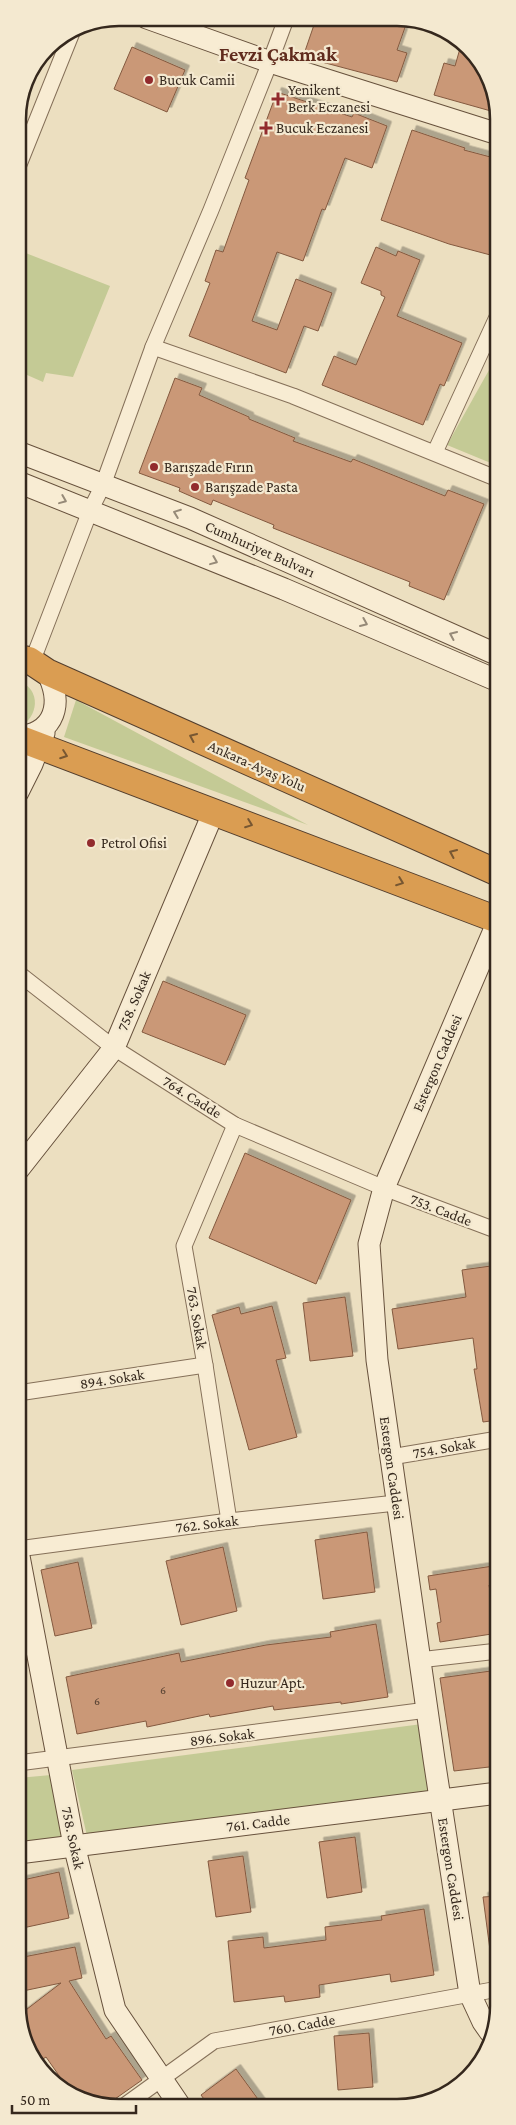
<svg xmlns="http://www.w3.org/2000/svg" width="516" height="2125" font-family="'Crimson Pro',serif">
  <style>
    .green { fill: #c4ca95 }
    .building { fill: #ca9877; stroke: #83593f; filter: url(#shadow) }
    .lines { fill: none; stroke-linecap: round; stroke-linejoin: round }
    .street-casing { stroke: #857059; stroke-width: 17 }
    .secondary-casing { stroke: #67513c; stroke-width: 23 }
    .highway-casing { stroke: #533e2d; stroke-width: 28 }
    .street { stroke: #f8ecd3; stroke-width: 15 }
    .secondary { stroke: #f8ecd3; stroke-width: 21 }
    .highway { stroke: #da9d52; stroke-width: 26 }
    .oneway { stroke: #968a78 }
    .oneway2 { stroke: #775732 }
    .poi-dot { fill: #922b2d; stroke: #f4e9d0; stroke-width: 2 }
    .labels { text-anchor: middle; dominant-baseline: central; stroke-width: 4.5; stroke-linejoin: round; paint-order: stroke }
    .number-label { font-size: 12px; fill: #5a4434 }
    .poi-label { font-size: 15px; fill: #35281d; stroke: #f4e9d0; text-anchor: start }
    .street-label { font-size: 15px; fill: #35281d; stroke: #f4e9d0 }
    .district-label { font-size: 20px; font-weight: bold; fill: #602b1d; stroke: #f4e9d0 }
    .rim { fill: none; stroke: #35281d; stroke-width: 2.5 }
  </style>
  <defs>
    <filter id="shadow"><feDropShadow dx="4.5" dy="-4.5" stdDeviation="0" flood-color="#0004"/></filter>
  </defs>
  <rect width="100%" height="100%" fill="#ecdfc0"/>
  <g class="green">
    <path d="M18,250L110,286L73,377L46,373L43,382L18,371Z"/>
    <path d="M498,354V466L447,445Z"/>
    <path d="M18,681C42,688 39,719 18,727Z"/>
    <path d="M76,700L308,825L64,737Z"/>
    <path d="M422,1724L433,1792L87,1836L72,1770Z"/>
    <path d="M51,1775L64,1837L18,1843V1778Z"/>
  </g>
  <g class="building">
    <path d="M316,19H408L397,50L407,53L397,82L303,57Z"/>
    <path d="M461,45L473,52L498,105V113L434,95L444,63L455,66Z"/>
    <path d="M132,47L185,70L167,112L114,89Z"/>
    <path d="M277,92L352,117L354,113L387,126L372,168L345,158L325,210L322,209L303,261L277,252L252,321L277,330L296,279L332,293L318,331L304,326L286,373L189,336L210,283L205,281L216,250L223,252L249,180L245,178Z"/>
    <path d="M412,130L465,148L464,150L498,159V257L449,244L381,220Z"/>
    <path d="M376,247L396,256L398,251L420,260L397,316L462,343L444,386L440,384L423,425L322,385L334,356L356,365L385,297L381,295V291L361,283Z"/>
    <path d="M175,378L202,388L199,395L249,417V419L295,438L293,441L351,462L353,459L445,496L448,490L484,504L444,600L409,586L410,582L273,528L274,525L213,500L211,505L179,491L180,488L139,473Z"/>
    <path d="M163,981L246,1015L225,1065L142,1032Z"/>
    <path d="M245,1153L351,1200L316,1284L209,1238Z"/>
    <path d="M498,1265V1420L483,1422L474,1369H477L473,1338L398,1349L392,1309L466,1297L462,1270Z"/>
    <path d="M345,1297L353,1356L310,1361L303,1303Z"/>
    <path d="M272,1306L286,1358L276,1360L297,1437L249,1450L212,1315L239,1307L241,1314Z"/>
    <path d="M367,1532L375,1592L323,1599L315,1540Z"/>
    <path d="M223,1547L237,1611L181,1625L166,1561Z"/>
    <path d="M78,1562L92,1628L55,1636L41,1570Z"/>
    <path d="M493,1566L496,1584L489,1585L494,1616L498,1615V1633L440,1642L437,1623L441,1622L436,1589L430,1590L428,1576Z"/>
    <path d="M376,1624L388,1697L341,1704V1702L274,1710L273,1706L210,1717L209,1714L147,1727L146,1721L77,1734L66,1677L179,1653L181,1662L266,1645L331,1637L330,1632Z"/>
    <path d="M498,1670V1766L454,1771L440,1678Z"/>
    <path d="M355,1837L362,1892L327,1898L319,1842Z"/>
    <path d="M243,1856L251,1912L216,1917L208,1861Z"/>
    <path d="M59,1872L69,1918L18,1929V1881Z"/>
    <path d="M498,1896V1950H490L483,1897Z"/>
    <path d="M424,1909L434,1975L391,1982L390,1974L319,1985L320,1997L285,2002L284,1996L234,2002L228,1941L263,1937L264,1948L326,1940L325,1927L382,1920L381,1916Z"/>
    <path d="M75,1947L82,1978L69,1981L106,2039L111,2036L142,2080L105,2106L99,2105L67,2087L46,2057L43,2059L24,2031L18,2020V2016L61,1983L18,1992V1958Z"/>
    <path d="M369,2033L373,2087L338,2090L334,2036Z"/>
    <path d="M236,2069L263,2106H209L201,2095Z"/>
  </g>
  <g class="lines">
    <g class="street-casing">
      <g id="street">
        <path d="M18,167L73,30"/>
        <path d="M153,347L293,396L498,479"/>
        <path d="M435,452L498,315"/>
        <path d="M32,662L90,511L103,485L153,347L211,210L270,62L286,19"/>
        <path d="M18,973L114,1048L235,1125L384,1188L498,1231"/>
        <path d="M18,1393L205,1365"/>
        <path d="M391,1457L498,1439"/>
        <path d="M229,1521L205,1365L184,1246L235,1125"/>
        <path d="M18,1549L229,1521L396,1503"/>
        <path d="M419,1660L498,1651"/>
        <path d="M18,1763L427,1710"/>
        <path d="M124,2106L214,2041L498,1989"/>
      </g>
    </g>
    <g class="secondary-casing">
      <g id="secondary">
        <path d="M147,18L270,62L498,134"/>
        <path d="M18,452L190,518L498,655"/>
        <path d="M18,482L284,589L498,681"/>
        <path d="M18,737C56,733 63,703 47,672"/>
        <path d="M18,792L32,764L44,733"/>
        <path d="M18,1170L114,1048L214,811"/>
        <path d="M18,1551L74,1845L115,2010L180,2106"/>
        <path d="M18,1853L498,1793"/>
        <path d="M490,2032L483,2022L470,1994L434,1759L377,1360L369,1244L384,1188L498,921"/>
      </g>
    </g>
    <g class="highway-casing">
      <g id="highway">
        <path d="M18,658L29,660L47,672L498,873"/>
        <path d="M18,738L498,920"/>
      </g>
    </g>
    <use href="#street" class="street"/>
    <use href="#secondary" class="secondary"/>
    <use href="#highway" class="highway"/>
  </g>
  <defs><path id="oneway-chevron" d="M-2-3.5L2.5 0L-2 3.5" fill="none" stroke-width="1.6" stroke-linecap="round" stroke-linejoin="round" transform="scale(1.25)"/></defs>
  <g class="oneway">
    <use href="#oneway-chevron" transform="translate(63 500) rotate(22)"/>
    <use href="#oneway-chevron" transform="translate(177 513) rotate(-159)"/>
    <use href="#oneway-chevron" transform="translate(214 561) rotate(22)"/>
    <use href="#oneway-chevron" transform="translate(364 623) rotate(23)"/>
    <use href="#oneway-chevron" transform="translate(453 635) rotate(-156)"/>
  </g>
  <g class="oneway2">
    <use href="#oneway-chevron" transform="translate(193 737) rotate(-156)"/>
    <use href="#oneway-chevron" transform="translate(64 755) rotate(20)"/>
    <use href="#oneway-chevron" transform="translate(249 824) rotate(21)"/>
    <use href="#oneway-chevron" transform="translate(453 853) rotate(-156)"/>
    <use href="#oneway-chevron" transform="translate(400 882) rotate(21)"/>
  </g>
  <g class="poi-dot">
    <circle cx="149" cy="80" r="5"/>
    <path d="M275.5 91.5h5v5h5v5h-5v5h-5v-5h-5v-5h5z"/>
    <path d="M263.5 120.5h5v5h5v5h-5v5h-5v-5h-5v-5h5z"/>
    <circle cx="154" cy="467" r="5"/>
    <circle cx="195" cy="487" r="5"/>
    <circle cx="91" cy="843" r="5"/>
    <circle cx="230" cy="1683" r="5"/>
  </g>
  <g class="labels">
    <g class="number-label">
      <text x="163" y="1690">6</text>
      <text x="97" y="1701">6</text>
    </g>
    <g class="poi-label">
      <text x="159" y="80">Bucuk Camii</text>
      <text x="288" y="90">Yenikent<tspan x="288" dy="17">Berk Eczanesi</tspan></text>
      <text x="276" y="128">Bucuk Eczanesi</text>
      <text x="164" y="467">Barışzade Fırın</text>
      <text x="205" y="487">Barışzade Pasta</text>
      <text x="101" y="843">Petrol Ofisi</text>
      <text x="240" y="1683">Huzur Apt.</text>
    </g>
    <g class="street-label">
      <text transform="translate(260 549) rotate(24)">Cumhuriyet Bulvarı</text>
      <text transform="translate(257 766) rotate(24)">Ankara-Ayaş Yolu</text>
      <text transform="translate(134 1001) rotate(-67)">758. Sokak</text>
      <text transform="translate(437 1063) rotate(-67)">Estergon Caddesi</text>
      <text transform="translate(192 1097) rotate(32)">764. Cadde</text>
      <text transform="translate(441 1210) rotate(21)">753. Cadde</text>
      <text transform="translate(197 1318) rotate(80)">763. Sokak</text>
      <text transform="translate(112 1379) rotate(-9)">894. Sokak</text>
      <text transform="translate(444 1448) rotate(-10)">754. Sokak</text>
      <text transform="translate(392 1468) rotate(82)">Estergon Caddesi</text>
      <text transform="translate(207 1524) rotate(-7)">762. Sokak</text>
      <text transform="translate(222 1737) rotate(-7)">896. Sokak</text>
      <text transform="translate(258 1823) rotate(-7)">761. Cadde</text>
      <text transform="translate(73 1838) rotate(78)">758. Sokak</text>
      <text transform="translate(451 1869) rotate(81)">Estergon Caddesi</text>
      <text transform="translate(302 2025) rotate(-10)">760. Cadde</text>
    </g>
    <g class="district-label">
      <text x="278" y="54">Fevzi Çakmak</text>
    </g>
  </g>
  <path d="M0 0H516V2125H0ZM119 26H397A93 93 0 0 1 490 119V2006A93 93 0 0 1 397 2099H119A93 93 0 0 1 26 2006V119A93 93 0 0 1 119 26Z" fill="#f4e9d0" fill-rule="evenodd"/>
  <path class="rim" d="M119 26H397A93 93 0 0 1 490 119V2006A93 93 0 0 1 397 2099H119A93 93 0 0 1 26 2006V119A93 93 0 0 1 119 26Z"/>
  <path d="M12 2105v8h124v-8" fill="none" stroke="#35281d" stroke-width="2.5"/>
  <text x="20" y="2105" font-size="15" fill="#35281d" stroke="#f4e9d0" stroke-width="4" paint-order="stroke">50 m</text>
</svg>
